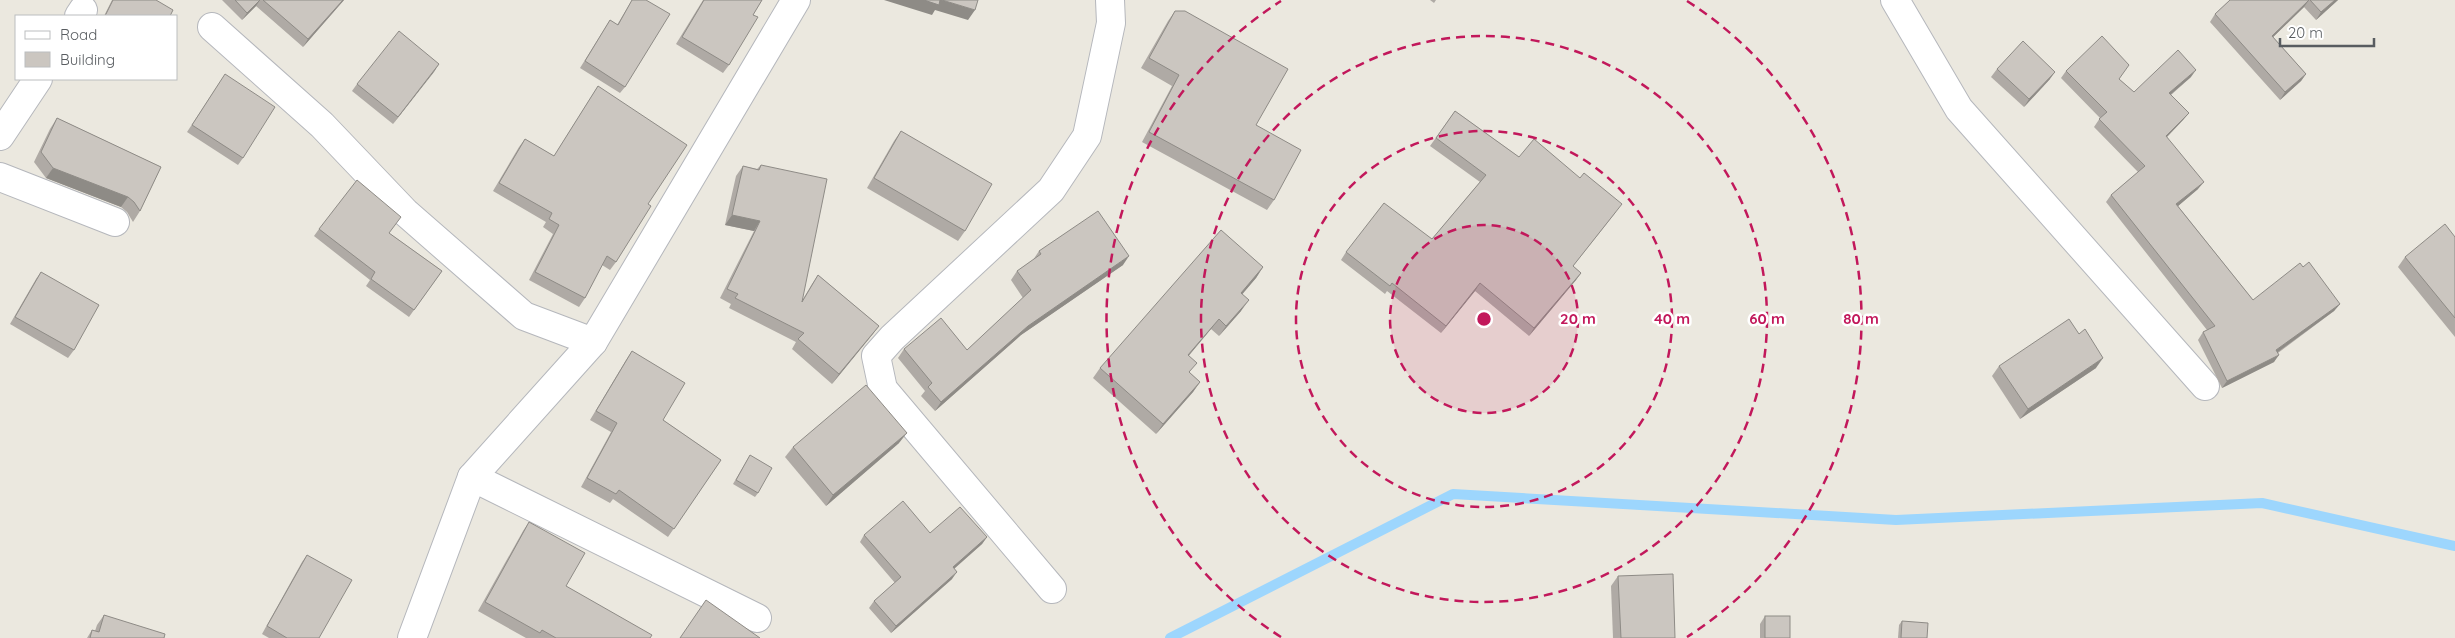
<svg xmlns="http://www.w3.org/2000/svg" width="2455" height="638" font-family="Quicksand,sans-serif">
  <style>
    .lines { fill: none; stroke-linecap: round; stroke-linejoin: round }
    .stream { stroke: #9dd6fd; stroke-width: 10 }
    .minor-casing { stroke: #b5b7bc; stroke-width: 30 }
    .minor { stroke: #fff; stroke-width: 28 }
    .wall { fill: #afaaa5 }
    .shaded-wall { fill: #8e8b86 }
    .building { fill: #cbc6c0; stroke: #8e8b86 }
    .ring { fill: none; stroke: #c2185b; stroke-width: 2.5; stroke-dasharray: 9 6 }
    .centre { fill: #c2185b; stroke: #fff; stroke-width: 2.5 }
    .ring-label { font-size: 15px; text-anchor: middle; font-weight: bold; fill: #c2185b; stroke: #fff; stroke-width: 5; stroke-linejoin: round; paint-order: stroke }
  </style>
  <rect width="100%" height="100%" fill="#ebe8df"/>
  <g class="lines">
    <path class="stream" d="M1170,638L1453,494L1896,520L2262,503L2455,546"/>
    <g class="minor-casing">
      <g id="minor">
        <path d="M1895,0L1959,109L2205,386"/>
        <path d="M79,16L83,10"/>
        <path d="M212,27L322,125L405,212L524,316L593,342"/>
        <path d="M0,136L38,79"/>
        <path d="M0,177L115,222"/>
        <path d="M472,477L757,618"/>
        <path d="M1052,589L883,389L876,356L892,338L1051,190L1087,136L1111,23L1110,0"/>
        <path d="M412,638L472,477L593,342L796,0"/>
      </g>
    </g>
    <use href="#minor" class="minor"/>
  </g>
  <g class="wall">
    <path d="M112,0H156L170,16H104Z"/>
    <path d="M222,0H344L303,47L256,6L242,20Z"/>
    <path d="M632,0H646L625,87L620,93L580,68L610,20L617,25Z"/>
    <path d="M703,0H762L753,15L729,65L723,73L676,44Z"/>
    <path d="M1430,0H1436L1434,3Z"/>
    <path d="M2230,0H2338L2316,20L2304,7L2273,37L2306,74L2301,81L2280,100L2210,22L2215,14Z"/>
    <path d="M1175,11L1256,125L1274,200L1267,210L1142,142L1172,86L1141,68L1168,21Z"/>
    <path d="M439,64L393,124L352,91L357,84Z"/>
    <path d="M1997,69L2050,79L2024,107L1991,77Z"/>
    <path d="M2066,71L2119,79L2134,92L2191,77L2171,95L2189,113L2183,120L2167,137L2198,189L2178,206L2253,300L2340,304L2334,311L2278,353L2274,362L2222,388L2198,340L2203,332L2207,330L2106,202L2111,195L2138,172L2094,127L2100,118L2061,78Z"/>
    <path d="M220,82L243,158L238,165L187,132Z"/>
    <path d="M598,86L648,204L616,262L610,270L602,265L585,298L579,307L529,280L553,234L543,227L546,222L493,191L519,147L525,139L554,156Z"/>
    <path d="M1455,111L1519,157L1616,212L1573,266L1581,273L1576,280L1529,336L1475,291L1441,333L1387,291L1385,294L1341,260L1346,252L1432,239L1480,182L1430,146Z"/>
    <path d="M57,118L161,167L140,211L133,222L127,212L121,207L46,178L34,162L50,129Z"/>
    <path d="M901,131L965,231L958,241L867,188L894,141Z"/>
    <path d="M761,165L803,299L812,284L818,275L879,326L872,335L832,384L792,349L796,342L729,308L731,304L720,298L754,231L725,225L736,176L743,166L757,169Z"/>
    <path d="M319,229L389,233L442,271L409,317L366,286L370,280L314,236Z"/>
    <path d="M2455,237V337L2398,267L2405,257Z"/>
    <path d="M1039,251L1123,265L1021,335L935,411L921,396L925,391L898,358L904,349L967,350L1023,298L1011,280L1017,271L1033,260Z"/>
    <path d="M1263,267L1256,278L1242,294L1241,311L1219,336L1211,329L1189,355L1190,373L1200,382L1193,392L1156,434L1093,378L1100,368Z"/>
    <path d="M41,272L74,350L68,358L10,324L36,279Z"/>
    <path d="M632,351L663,420L721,460L668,537L613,499L610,503L581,487L611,432L590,420L626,360Z"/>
    <path d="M1999,366L2096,368L2020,419L1992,376Z"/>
    <path d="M899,443L826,506L785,457L793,447Z"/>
    <path d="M750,455L758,493L755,497L733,484Z"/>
    <path d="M529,522L566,586L650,638H526L478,611L523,531Z"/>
    <path d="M930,533L987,537L982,544L954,569L952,579L891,633L869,608L874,601L895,583L860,542L864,535Z"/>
    <path d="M307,555L319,638H269L262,634L302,562Z"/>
    <path d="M1618,576L1675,638H1613L1611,586Z"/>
    <path d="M104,615L164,638H87L92,630L95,631L97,625Z"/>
    <path d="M1765,616L1790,638H1760V624Z"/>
    <path d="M1902,621L1927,638H1898L1899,625Z"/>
  </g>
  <g class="shaded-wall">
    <path d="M260,0L256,6L242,20L247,13Z"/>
    <path d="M343,0H344L303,47L308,39Z"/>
    <path d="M884,0H942L975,10L968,20L935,10L932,15Z"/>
    <path d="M2309,0L2304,7L2267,43L2272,36Z"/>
    <path d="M2335,0H2338L2316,20L2321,12Z"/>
    <path d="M439,64L434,72L393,124L398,117Z"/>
    <path d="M2196,70L2191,77L2164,100L2169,93Z"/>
    <path d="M2055,72L2050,79L2024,107L2029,99Z"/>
    <path d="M2306,74L2301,81L2280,100L2285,92Z"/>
    <path d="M2189,113L2183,120L2161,143L2166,136Z"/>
    <path d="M53,168L128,197L121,207L46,178Z"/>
    <path d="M2204,182L2198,189L2171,212L2176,204Z"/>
    <path d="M732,215L760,221L754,231L725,225Z"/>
    <path d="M1129,256L1123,265L1021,335L935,411L941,402L1028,326Z"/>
    <path d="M1263,267L1256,278L1234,304L1241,293Z"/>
    <path d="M1581,273L1576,280L1529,336L1534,328Z"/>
    <path d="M1480,283L1475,291L1441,333L1446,326Z"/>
    <path d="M1249,300L1241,311L1219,336L1226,326Z"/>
    <path d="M2340,304L2334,311L2271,357L2276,350Z"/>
    <path d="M1219,319L1211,329L1181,365L1188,355Z"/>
    <path d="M879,326L872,335L832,384L839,374Z"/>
    <path d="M2279,355L2274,362L2222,388L2227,381Z"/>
    <path d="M2103,358L2096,368L2020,419L2028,409Z"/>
    <path d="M1200,382L1193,392L1156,434L1163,424Z"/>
    <path d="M907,433L899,443L826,506L833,495Z"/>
    <path d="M987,537L982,544L948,574L953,567Z"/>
    <path d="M957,572L952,579L891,633L896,626Z"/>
  </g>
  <g class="building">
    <path d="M113,0H156L173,10L170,16H105Z"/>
    <path d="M235,0H260L247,13Z"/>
    <path d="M263,0H343L308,39Z"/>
    <path d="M632,0H646L670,14L625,87L585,61L610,20L618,25Z"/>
    <path d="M704,0H762L753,15L758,17L729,65L682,37Z"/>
    <path d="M924,0H940L939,5Z"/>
    <path d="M942,0H978L975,10Z"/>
    <path d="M2230,0H2309L2272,36L2306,74L2285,92L2215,14Z"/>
    <path d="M2310,0H2335L2321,12Z"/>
    <path d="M1175,11H1185L1288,69L1256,125L1301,150L1274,200L1149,132L1179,75L1149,58Z"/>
    <path d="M399,31L439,64L398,117L357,84Z"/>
    <path d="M2102,36L2129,65L2119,79L2134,92L2178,50L2196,70L2169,93L2189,113L2166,136L2204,182L2176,204L2253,300L2300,263L2303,267L2309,262L2340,304L2276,350L2279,355L2227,381L2203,332L2215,326L2111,195L2145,166L2099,119L2107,112L2066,71Z"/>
    <path d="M2023,41L2055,72L2029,99L1997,69Z"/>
    <path d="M225,74L275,107L243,158L192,125Z"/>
    <path d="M598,86L687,145L648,204L651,206L616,262L607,256L585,298L535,272L559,225L549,219L552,213L499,183L525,139L554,156Z"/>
    <path d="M1455,111L1519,157L1534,139L1580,178L1584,173L1622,204L1573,266L1581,273L1534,328L1480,283L1446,326L1392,283L1390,286L1346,252L1384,203L1432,239L1486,175L1436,138Z"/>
    <path d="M57,118L161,167L140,211L134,202L128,197L53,168L41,152Z"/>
    <path d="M901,131L992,184L965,231L874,178Z"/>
    <path d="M761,165L827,179L802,302L818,275L879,326L839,374L798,339L804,333L735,298L738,294L727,289L760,221L732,215L743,166L759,170Z"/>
    <path d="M357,180L401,217L389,233L442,271L414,310L371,279L375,272L319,229Z"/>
    <path d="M1098,211L1129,256L1028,326L941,402L928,387L932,383L904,349L941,318L967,350L1031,290L1017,271L1041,254L1039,251Z"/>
    <path d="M2445,224L2455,237V318L2405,257Z"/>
    <path d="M1221,230L1263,267L1241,293L1249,300L1226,326L1219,319L1188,355L1197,363L1189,372L1200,382L1163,424L1100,368Z"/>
    <path d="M41,272L99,305L74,350L15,317Z"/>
    <path d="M2069,319L2079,334L2085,329L2103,358L2028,409L1999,366Z"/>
    <path d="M632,351L685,383L663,420L721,460L674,529L619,490L616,494L587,478L617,423L596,411Z"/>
    <path d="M866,385L907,433L833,495L793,447Z"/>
    <path d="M750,455L772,468L758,493L736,480Z"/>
    <path d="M903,501L930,533L960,507L987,537L953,567L957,572L896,626L874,601L901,577L864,535Z"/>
    <path d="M529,522L585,553L566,586L652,635L650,638H556L542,630L540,633L485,602Z"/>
    <path d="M307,555L352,580L319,638H287L267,626Z"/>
    <path d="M1673,574L1675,638H1621L1618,576Z"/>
    <path d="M706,600L760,638H680Z"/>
    <path d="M104,615L165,634L164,638H90L92,630L99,632Z"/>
    <rect x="1765" y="616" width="25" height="22"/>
    <path d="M1902,621L1928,623L1927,638H1901Z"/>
  </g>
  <circle cx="1484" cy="319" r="94" fill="#c2185b" fill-opacity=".12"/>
  <g class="ring">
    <circle cx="1484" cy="319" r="94"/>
    <circle cx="1484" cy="319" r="188"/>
    <circle cx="1484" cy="319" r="283"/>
    <path d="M1281 637A377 377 0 0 1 1281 1M1687 1A377 377 0 0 1 1687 637"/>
  </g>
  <circle cx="1484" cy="319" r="8" class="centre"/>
  <g class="ring-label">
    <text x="1578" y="324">20 m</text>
    <text x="1672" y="324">40 m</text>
    <text x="1767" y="324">60 m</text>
    <text x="1861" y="324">80 m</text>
  </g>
  <rect x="15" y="15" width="162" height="65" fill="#ffffff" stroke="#bcbebf"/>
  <rect x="25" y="31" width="25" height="8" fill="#ffffff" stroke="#bcbebf"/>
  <text x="60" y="40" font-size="15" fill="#585c60">Road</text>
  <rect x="25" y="52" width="25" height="15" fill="#cbc6c0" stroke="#bcbebf"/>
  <text x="60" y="65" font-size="15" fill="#585c60">Building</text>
  <path d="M2280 38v8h94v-8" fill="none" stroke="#585c60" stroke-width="2.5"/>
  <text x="2288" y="38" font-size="15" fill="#585c60" stroke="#ffffff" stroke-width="4" paint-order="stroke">20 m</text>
</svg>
